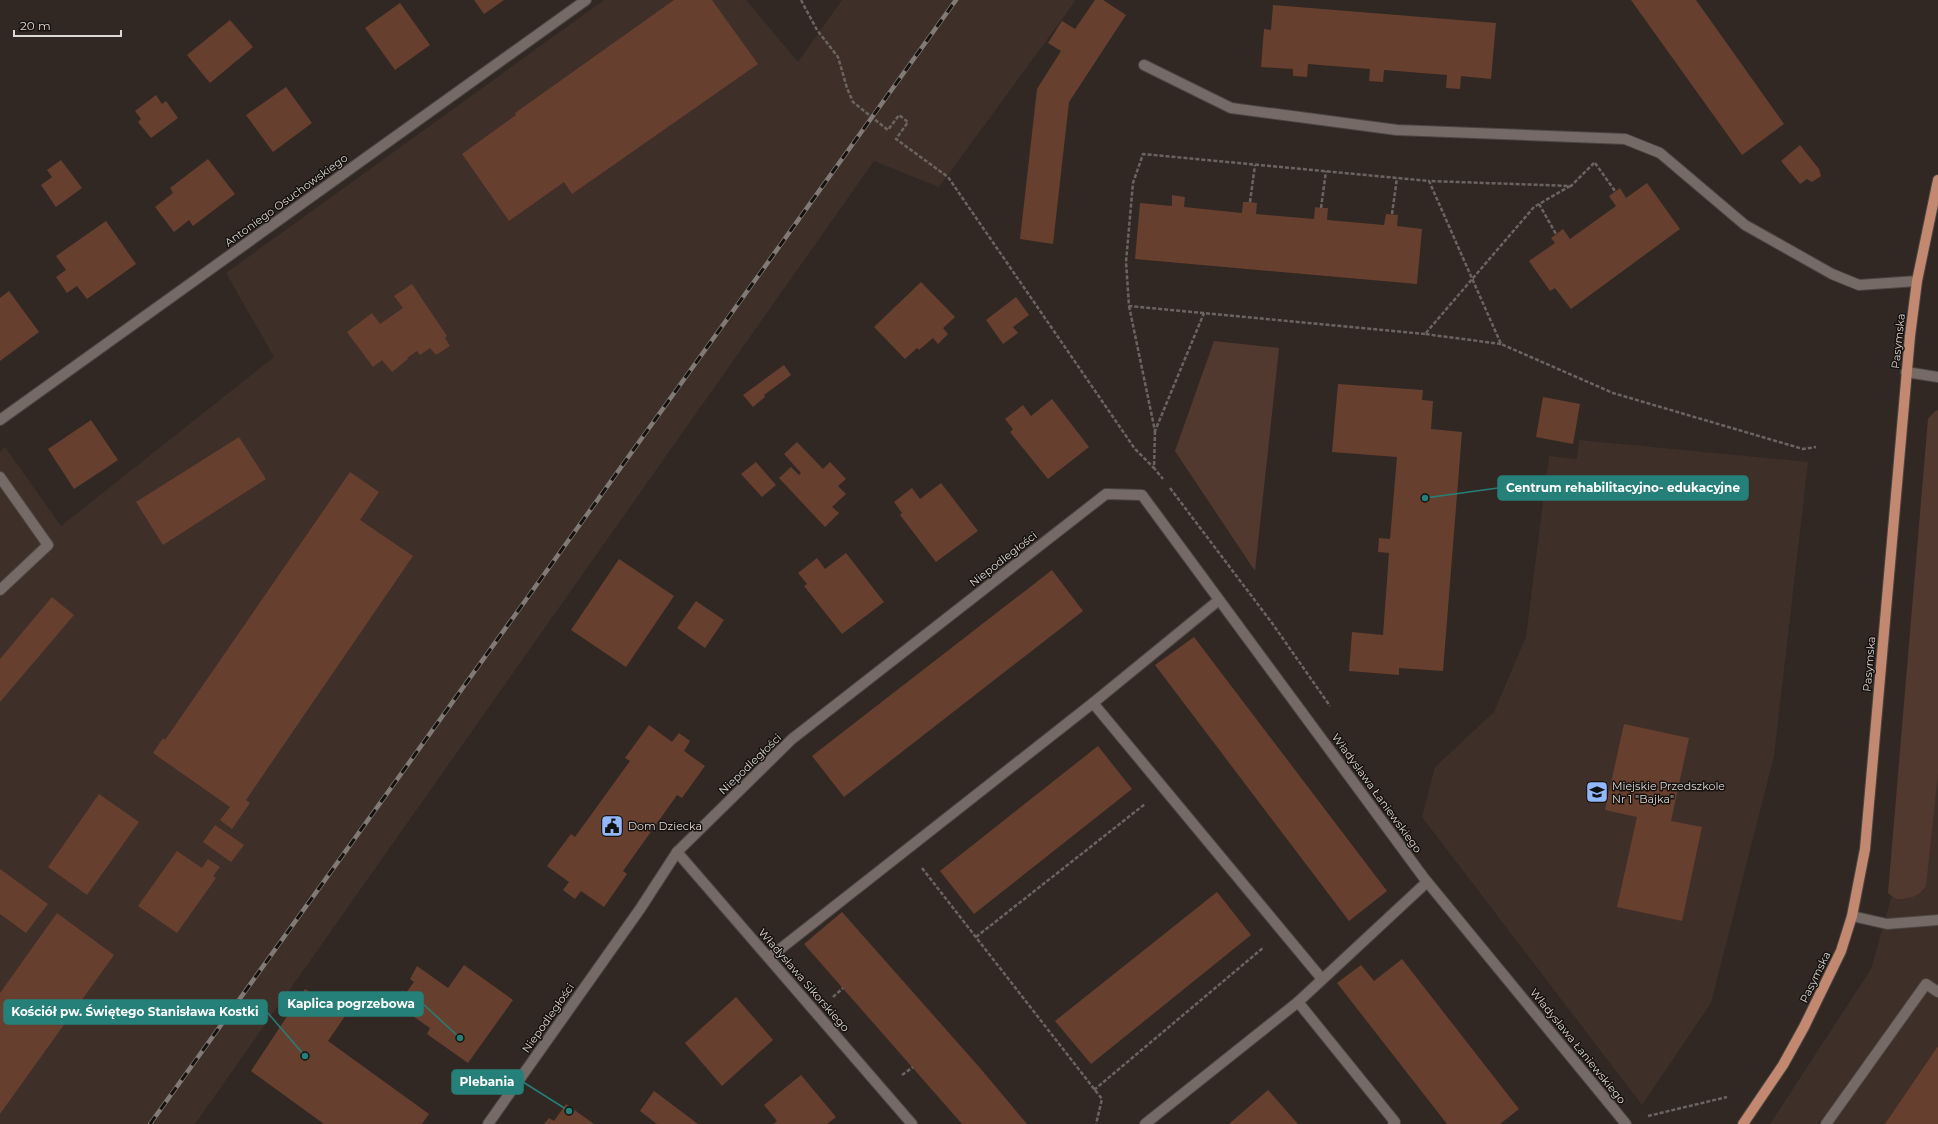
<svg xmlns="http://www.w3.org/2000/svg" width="1938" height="1124" font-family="Montserrat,sans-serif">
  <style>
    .built { fill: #3e2f28 }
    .green { fill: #52392f }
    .building { fill: #673f2e }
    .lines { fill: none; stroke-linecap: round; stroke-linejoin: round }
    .service-casing { stroke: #4c4541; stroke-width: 12 }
    .minor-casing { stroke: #4c4541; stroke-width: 12 }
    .primary-casing { stroke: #4c4541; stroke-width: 12 }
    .path { stroke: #6c6461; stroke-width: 2.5; stroke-dasharray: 4 2; stroke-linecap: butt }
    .service { stroke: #756a66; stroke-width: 10 }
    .minor { stroke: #756a66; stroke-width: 10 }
    .primary { stroke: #c28970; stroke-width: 10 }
    .rail-casing { stroke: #817a76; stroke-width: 4.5 }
    .rail { stroke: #161210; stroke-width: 3; stroke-dasharray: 9; stroke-linecap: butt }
    .labels { text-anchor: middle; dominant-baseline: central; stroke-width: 3; stroke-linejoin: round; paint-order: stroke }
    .street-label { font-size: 11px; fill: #ded8d5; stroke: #161210 }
    .poi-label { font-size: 11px; fill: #ded8d5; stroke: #161210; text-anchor: start }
    .leader { fill: none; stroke: #248078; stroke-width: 1.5 }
    .callout-dot { fill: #248078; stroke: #161210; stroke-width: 1.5 }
    .callout { fill: #248078; stroke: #248078; stroke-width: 1.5 }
    .callout-label { font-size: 12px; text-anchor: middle; font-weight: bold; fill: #fff }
  </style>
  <rect width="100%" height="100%" fill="#312824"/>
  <g class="built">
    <path d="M604,0H746L798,62L842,0H1076L939,187L874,161L195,1124H0V452L5,447L61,526L274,357L226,273Z"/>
    <path d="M1579,440L1808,462L1774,756L1711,1003L1642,1105L1422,817L1435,767L1494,712L1526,637L1549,456L1577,459Z"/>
    <path d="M1938,538V1124H1770L1871,969L1892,895Z"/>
  </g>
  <g class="green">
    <path d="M1214,341L1279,348L1255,571L1175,451Z"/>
    <path d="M1938,410V774L1926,886C1919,897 1908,899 1896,899L1888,893L1928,419L1934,412Z"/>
  </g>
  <g class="building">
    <path d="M474,0H504L484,14Z"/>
    <path d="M674,0H712L758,64L572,194L564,182L509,221L462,154L516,115L515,113Z"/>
    <path d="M1095,0H1103L1126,15L1069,102L1053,244L1020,239L1037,89L1061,51L1048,43L1062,21L1075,29Z"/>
    <path d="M1631,0H1696L1784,124L1742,155Z"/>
    <path d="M400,3L430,45L395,70L365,28Z"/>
    <path d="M1273,5L1496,23L1491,79L1461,76L1460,89L1446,88L1447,75L1384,70L1383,82L1369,81L1370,69L1308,64L1307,77L1293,76V69L1261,67L1264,29L1271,30Z"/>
    <path d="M230,20L253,47L210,83L187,55Z"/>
    <path d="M286,87L312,123L273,152L246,115Z"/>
    <path d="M156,95L162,104L166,101L178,118L151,138L138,122L141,119L135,111Z"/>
    <path d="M1800,145L1819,169L1821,176L1812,182L1807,179L1800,184L1781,161Z"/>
    <path d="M208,159L235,194L193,226L189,220L174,232L155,207L173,193L170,188Z"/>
    <path d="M61,160L82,188L56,207L41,185L52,177L47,170Z"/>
    <path d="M1647,183L1680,229L1571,309L1555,288L1550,291L1529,261L1555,243L1551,238L1563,229L1570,239L1616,206L1609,196L1620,188L1626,198Z"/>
    <path d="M1172,195L1185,197L1184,207L1242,213L1243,202H1250L1257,203L1256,214L1314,219L1315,207L1321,208H1328L1327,220L1384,225L1386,214L1398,215L1397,226L1422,229L1417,284L1135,259L1140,203L1172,206Z"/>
    <path d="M106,221L136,264L87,299L77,286L67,293L56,277L66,270L56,256Z"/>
    <path d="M921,282L955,317L943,328L948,334L938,344L933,338L919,350L917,348L905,359L874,327Z"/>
    <path d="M412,284L447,336L445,338L450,346L436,355L430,348L420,355L417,351L407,358L408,359L392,372L382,360L373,367L347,332L372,313L380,324L403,308L394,296Z"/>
    <path d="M9,291L39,332L0,361V298Z"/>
    <path d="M1016,297L1029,315L1013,327L1018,333L1003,344L986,320Z"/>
    <path d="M784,365L791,375L764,395L765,397L753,407L743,395Z"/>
    <path d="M1338,384L1423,390L1422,400L1433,401L1431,429L1462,432L1443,671L1399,668V675L1349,671L1352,632L1383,635L1389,553L1378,552L1379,538L1390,539L1397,457L1332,452Z"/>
    <path d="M1543,397L1580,404L1573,444L1536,437Z"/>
    <path d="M1052,399L1089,447L1048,479L1010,432L1013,429L1005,419L1023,405L1031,416Z"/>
    <path d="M91,420L118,460L74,489L48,449Z"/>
    <path d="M239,437L266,479L163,545L136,502Z"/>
    <path d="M797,442L823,469L830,462L846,479L838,486L846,494L832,507L839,513L825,527L779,478L791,467L799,475L801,473L784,454Z"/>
    <path d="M756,462L776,485L762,497L741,474Z"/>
    <path d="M350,472L379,492L360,520L413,556L246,800L250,803L232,829L220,820L230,807L153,753L163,738L165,740Z"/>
    <path d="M941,483L978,531L936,562L900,515L902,513L894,502L912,488L920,499Z"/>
    <path d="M846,553L884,602L842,634L804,586L807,584L798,573L817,558L825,569Z"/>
    <path d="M619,559L674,596L626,667L571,630Z"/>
    <path d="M1052,570L1083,611L844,797L812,756Z"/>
    <path d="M52,597L74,615L0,702V659Z"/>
    <path d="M696,601L724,620L705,648L677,628Z"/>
    <path d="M1194,637L1387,891L1349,921L1155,665Z"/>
    <path d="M1624,724L1689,738L1671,821L1702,827L1682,921L1617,907L1637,817L1605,810Z"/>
    <path d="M649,725L672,742L679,733L690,741L684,751L705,766L682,798L677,795L623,871L627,874L604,907L581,891L575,899L563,890L569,882L547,866L571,834L575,837L630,761L625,758Z"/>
    <path d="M1098,746L1132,789L974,914L940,871Z"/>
    <path d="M99,794L139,822L87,895L48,867Z"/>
    <path d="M215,825L244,845L231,862L203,842Z"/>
    <path d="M177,851L202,868L208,859L220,867L213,876L216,878L177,933L138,906Z"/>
    <path d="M0,869L48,904L26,933L0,914Z"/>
    <path d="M1217,892L1251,935L1091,1064L1055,1021Z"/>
    <path d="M842,912L980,1068L1027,1124H962L804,944Z"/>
    <path d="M57,913L114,955L0,1114V993Z"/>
    <path d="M1402,959L1519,1109L1500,1124H1447L1337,983L1361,965L1374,981Z"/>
    <path d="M464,965L513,1000L468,1063L427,1034L430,1028L391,1001L402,991L406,993L414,982L410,979L417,966L448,988Z"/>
    <path d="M305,989L345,1016L328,1041L429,1114L422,1124H324L251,1071Z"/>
    <path d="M736,997L773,1040L722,1086L685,1043Z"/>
    <path d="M1938,1046V1124H1885Z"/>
    <path d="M801,1075L836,1117L827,1124H773L777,1121L764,1105Z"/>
    <path d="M1268,1090L1298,1124H1229Z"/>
    <path d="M654,1091L698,1124H657L640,1111Z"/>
    <path d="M566,1104L594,1124H544L549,1118L554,1121Z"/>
  </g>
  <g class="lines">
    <g class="service-casing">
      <g id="service">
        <path d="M1906,372L1938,377"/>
        <path d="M0,477L48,545L0,590"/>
        <path d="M1093,703L1322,979"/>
        <path d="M1852,916L1887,924L1938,920"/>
        <path d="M770,957L1093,703L1219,600"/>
        <path d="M1298,1002L1427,882"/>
        <path d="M1145,1124L1298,1002L1395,1122L1393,1124"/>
        <path d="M1826,1124L1926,984L1938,992"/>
      </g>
    </g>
    <g class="minor-casing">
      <g id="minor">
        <path d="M1144,65L1231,108L1397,130L1625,139L1660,153L1745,225L1832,274L1859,285L1917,281"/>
        <path d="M0,420L586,0"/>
        <path d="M677,852L912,1124"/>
        <path d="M488,1124L640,909L677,852L792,739L1106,494L1142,495L1424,878L1626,1124"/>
      </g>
    </g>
    <g class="primary-casing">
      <path id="primary" d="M1743,1124L1783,1065L1804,1027L1841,951L1852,916L1865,849L1910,336L1917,281L1938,180"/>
    </g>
    <g class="path">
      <path d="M801,0L817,30L838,57L847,88L853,102L888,130L899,115L908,122L896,139L948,177L1135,449L1154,468"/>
      <path d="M1594,163L1571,186L1429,181L1501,344L1613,393L1803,449L1816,447"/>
      <path d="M1595,163L1615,191"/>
      <path d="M1250,202L1255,165"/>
      <path d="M1539,204L1556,234"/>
      <path d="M1321,208L1326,171"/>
      <path d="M1392,214L1397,178"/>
      <path d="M1129,306L1155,431L1204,313"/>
      <path d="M1425,334L1129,306L1126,262L1133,183L1143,154L1429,181"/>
      <path d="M1501,344L1425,334L1534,207L1570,186"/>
      <path d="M1155,431L1154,468L1163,479"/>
      <path d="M1170,488L1272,623L1330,706"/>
      <path d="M922,868L1102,1099L1096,1124"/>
      <path d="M976,937L1145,804"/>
      <path d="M833,997L843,988"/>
      <path d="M902,1075L913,1067"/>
      <path d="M1094,1090L1264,947"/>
      <path d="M1648,1116L1727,1097"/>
    </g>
    <use href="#service" class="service"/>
    <use href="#minor" class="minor"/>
    <use href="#primary" class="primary"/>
    <g class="rail-casing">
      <path id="rail" d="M150,1124L956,0"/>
    </g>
    <use href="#rail" class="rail"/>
  </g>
  <defs>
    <g id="school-square" transform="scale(1.15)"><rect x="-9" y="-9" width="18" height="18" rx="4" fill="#92b7fd" stroke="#161210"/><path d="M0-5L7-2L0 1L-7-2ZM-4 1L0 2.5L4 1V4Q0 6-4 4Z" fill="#111"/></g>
    <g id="civic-square" transform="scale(1.15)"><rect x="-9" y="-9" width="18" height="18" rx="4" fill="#92b7fd" stroke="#161210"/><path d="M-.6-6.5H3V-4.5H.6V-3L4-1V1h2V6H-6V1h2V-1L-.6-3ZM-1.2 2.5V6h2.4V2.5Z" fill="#111"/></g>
  </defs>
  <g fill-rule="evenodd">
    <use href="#school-square" x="1597" y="792"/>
    <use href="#civic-square" x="612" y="826"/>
  </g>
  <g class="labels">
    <g class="street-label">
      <text transform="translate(286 200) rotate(-36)">Antoniego Osuchowskiego</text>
      <text transform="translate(1898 341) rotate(-84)">Pasymska</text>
      <text transform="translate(1003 559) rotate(-38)">Niepodległości</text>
      <text transform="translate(1869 664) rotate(-85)">Pasymska</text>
      <text transform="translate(750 764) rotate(-44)">Niepodległości</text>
      <text transform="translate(1377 793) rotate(54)">Władysława Łaniewskiego</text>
      <text transform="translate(1815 977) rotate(-64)">Pasymska</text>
      <text transform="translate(804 980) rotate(49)">Władysława Sikorskiego</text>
      <text transform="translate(548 1018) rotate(-55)">Niepodległości</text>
      <text transform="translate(1578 1046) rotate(51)">Władysława Łaniewskiego</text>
    </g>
    <g class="poi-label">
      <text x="1612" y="786">Miejskie Przedszkole<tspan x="1612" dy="13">Nr 1 "Bajka"</tspan></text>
      <text x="628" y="826">Dom Dziecka</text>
    </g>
  </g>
  <path class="leader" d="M1425 498L1498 488M460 1038L423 1004M305 1056L267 1012M569 1111L523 1082"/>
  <g class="callout-dot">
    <circle cx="1425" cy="498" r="4"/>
    <circle cx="460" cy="1038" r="4"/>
    <circle cx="305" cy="1056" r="4"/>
    <circle cx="569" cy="1111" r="4"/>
  </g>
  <g class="callout">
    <rect x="1498" y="476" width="250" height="24" rx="4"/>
    <rect x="279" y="992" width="144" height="24" rx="4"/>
    <rect x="4" y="1000" width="263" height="24" rx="4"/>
    <rect x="452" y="1070" width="71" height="24" rx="4"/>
  </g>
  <g class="callout-label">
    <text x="1623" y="492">Centrum rehabilitacyjno- edukacyjne</text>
    <text x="351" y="1008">Kaplica pogrzebowa</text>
    <text x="135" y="1016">Kościół pw. Świętego Stanisława Kostki</text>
    <text x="487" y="1086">Plebania</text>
  </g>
  <path d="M14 30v6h107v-6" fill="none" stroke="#ded8d5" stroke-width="2"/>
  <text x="20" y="30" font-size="12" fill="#ded8d5" stroke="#161210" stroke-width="3" paint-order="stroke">20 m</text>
</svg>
